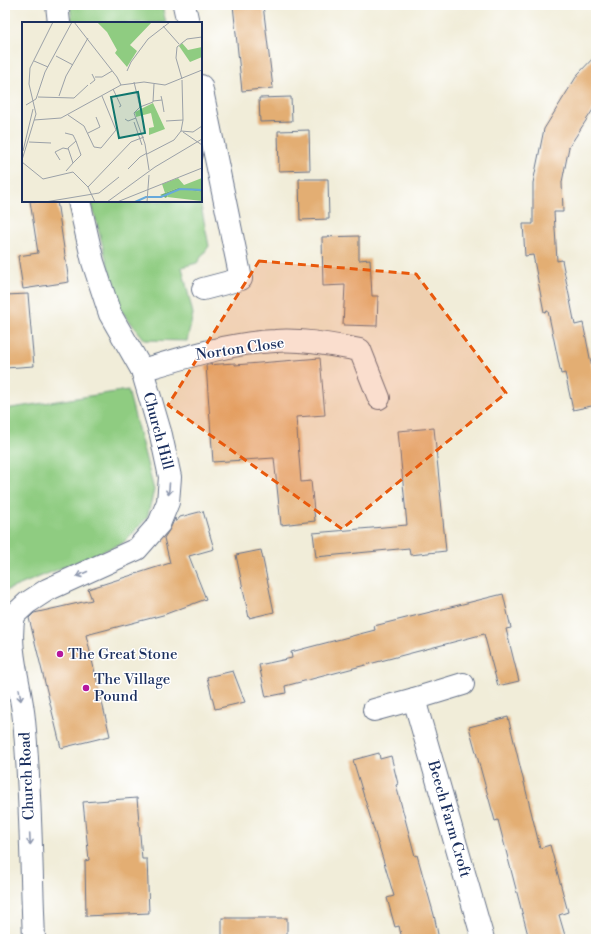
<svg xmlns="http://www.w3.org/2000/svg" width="601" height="944" font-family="'Libre Bodoni',serif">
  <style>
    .green { fill: #8fcc81; stroke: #557e70 }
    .building { fill: #e3ae73 }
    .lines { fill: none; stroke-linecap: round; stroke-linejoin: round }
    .minor-casing { stroke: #667289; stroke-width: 24 }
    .minor { stroke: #fff; stroke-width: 22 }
    .oneway { stroke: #8d97ae }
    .marked { fill: #e8590c; fill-opacity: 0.2; stroke: #e8590c; stroke-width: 3; stroke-dasharray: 8 5; stroke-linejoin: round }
    .poi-dot { fill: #b5179e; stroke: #fff; stroke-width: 1.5 }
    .labels { text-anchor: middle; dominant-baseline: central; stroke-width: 3; stroke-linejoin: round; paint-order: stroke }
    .street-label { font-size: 15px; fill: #1b2f5e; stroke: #fff }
    .poi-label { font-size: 15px; fill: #1b2f5e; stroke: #fff; text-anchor: start }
    .inset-river { fill: none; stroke: #67a9db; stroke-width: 2 }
    .inset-road { fill: none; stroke: #9ba1a8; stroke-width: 1 }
    .view { fill: #0f766e; fill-opacity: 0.15; stroke: #0f766e; stroke-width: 2 }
    .inset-edge { fill: none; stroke: #1b2f5e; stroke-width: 2 }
  </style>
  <rect width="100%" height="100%" fill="#fff"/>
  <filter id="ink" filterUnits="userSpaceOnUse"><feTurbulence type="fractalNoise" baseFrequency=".025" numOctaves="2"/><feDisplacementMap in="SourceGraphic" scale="8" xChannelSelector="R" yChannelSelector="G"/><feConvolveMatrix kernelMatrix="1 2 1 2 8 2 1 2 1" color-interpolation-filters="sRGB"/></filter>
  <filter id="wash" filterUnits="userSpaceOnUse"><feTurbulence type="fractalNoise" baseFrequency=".012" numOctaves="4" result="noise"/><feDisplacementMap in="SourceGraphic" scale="16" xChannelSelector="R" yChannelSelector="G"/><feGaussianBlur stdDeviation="0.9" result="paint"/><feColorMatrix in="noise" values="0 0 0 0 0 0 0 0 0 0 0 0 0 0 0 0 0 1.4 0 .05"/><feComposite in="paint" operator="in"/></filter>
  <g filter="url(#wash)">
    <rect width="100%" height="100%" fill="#f1edd9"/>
    <g class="green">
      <path d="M70,5H162L166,23H72Z"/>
      <path d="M91,201H200L209,246L197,263L182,267L193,314L187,341L145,340L119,308Z"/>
      <path d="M128,390L154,490L147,518L123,543L5,591V409Z"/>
    </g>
    <g id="blocks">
      <g class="building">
        <path d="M233,5H263L273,88L242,91Z"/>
        <path d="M596,55V105L569,147L562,182L563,212H554L557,261L562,260L575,325L583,323L593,373H596V405L573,410L565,373L561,374L548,311L544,312L533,255L525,256L523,224H533V183L544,129L578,74Z"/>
        <path d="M291,97L292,121L260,122L259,98Z"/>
        <path d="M309,130L310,170L279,171L278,131Z"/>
        <path d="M299,179H328L329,219L300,220Z"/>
        <path d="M30,201H57L69,282L23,289L18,256L38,253Z"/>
        <path d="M359,236V260L370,259L372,296H378L377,326L343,325L345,285L323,286L322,237Z"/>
        <path d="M28,294L34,366L5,368V295Z"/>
        <path d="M320,358L325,415L296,417L301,482L311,481L315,521L281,525L274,458L213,462L206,365L235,363V365Z"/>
        <path d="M434,428L446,551L410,555L409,548L316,557L313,533L407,525L398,431Z"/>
        <path d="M203,511L214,549L189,556L206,599L163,615L86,635L110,736L61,748L29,618L34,613L92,600L88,589L170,563L164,538L170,529L175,518L176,522L180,517Z"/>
        <path d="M261,550L274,612L249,618L236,555Z"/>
        <path d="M503,594L511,628L506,629L519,681L498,686L484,634L285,686L286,693L266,697L259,665L292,658L291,652L375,630L374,626Z"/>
        <path d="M233,671L245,702L215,709L207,677Z"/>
        <path d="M508,717L540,848L550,845L568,912L559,915L566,939H529L498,820L495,821L469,727Z"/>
        <path d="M379,753L380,759L391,756L398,784L396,785L415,856L417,855L434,915L439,939H402L399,926L395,927L387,898L394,896L353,760Z"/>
        <path d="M137,798L142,859H147L149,913L86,916L85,861L89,860L83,802Z"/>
        <rect x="222" y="918" width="65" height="21"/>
      </g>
    </g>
  </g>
  <g filter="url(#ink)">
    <use href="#blocks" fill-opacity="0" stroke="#667289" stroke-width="1"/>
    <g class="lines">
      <g class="minor-casing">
        <g id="minor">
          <path d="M57,5L59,23"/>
          <path d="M184,5L188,23"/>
          <path d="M201,86L241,279L203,289"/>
          <path d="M142,370C186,357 230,343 275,341C304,339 332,345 360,350L379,398"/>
          <path d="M14,615L27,603L47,590L137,549L159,524L168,502L170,477L161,435L142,370L110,314L93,262L79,201"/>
          <path d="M14,615C7,650 21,685 24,720C31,792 31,867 34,939"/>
          <path d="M463,684L414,699L483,939"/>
          <path d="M374,710L414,699"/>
        </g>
      </g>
      <use href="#minor" class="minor"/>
    </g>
    <defs><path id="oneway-shaft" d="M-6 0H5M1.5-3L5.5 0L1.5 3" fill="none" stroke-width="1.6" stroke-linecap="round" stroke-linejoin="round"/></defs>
    <g class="oneway">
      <use href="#oneway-shaft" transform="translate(169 489) rotate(95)"/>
      <use href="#oneway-shaft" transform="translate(82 574) rotate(156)"/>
      <use href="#oneway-shaft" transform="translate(20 695) rotate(81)"/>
      <use href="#oneway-shaft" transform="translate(30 839) rotate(87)"/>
    </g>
  </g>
  <path class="marked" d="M259,261L416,274L506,393L342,529L168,405Z"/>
  <g class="poi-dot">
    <circle cx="60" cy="654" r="4"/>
    <circle cx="86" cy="688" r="4"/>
  </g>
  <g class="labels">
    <g class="street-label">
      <text transform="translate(240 349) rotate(-8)">Norton Close</text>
      <text transform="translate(158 431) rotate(75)">Church Hill</text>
      <text transform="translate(27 776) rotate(-93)">Church Road</text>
      <text transform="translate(449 819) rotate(74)">Beech Farm Croft</text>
    </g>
    <g class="poi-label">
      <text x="68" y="654">The Great Stone</text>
      <text x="94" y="679">The Village<tspan x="94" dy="17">Pound</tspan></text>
    </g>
  </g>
  <g transform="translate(22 22)">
    <rect width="180" height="180" fill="#f1edd9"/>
    <path d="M75,0H130L108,23L115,29L105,45L93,31L95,28L85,10ZM160,21L166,28L180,25V35L168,40L157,24ZM131,81L143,107L127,113V106L132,105L129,91L114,95L113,90ZM156,156L162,163L180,156V168L156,166L143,171L140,162ZM161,167L180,170V179L145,175L147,171Z" fill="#8fcc81"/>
    <path d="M156,166L178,167L180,170L161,167L147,171L144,176L138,173Z" fill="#73b06f"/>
    <path class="inset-river" d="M113,180L124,175H139L158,167L180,168"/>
    <path class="inset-road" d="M52,0L95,55M141,4L157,22M34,34L51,43M12,39L26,45M105,49L109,40L126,17L148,0M73,55H80L90,49M95,55L99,63L122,60L143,63L180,48M160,57L154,36L155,25L165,17L180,15M112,60L118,85M68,62L73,58L70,52M91,67L99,84L97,85M37,74L44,54L66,16M16,75L52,76L66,63M140,78L142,90M131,79L140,78L139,74M4,83L14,77L23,50L50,0M46,93L62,104L72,125L79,126L94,108L80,74M103,97L106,99L114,96M12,98L39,96L99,63M144,99L161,98M112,100L120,123M159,109L171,110L180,104M161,110L180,123M43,111L51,113L54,119L46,126L51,141L44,149M66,111L78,105L74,95M7,120L29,121M1,129L11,87M125,132L152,118L159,109L161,98L160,58M0,138L14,92L7,62L8,46L31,0M38,138L33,130L41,126L46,127M0,140L21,157L51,150L66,165L73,180M51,141L59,133L54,119M106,147L118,135L125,131M127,148L123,122L112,91L118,85L131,80L132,62M66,165L109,120L122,115M23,180L77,171L97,155M85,180L133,145L180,117M95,180L180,146M125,180L127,153"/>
    <path class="view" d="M116,70L123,111L97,116L89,75Z"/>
    <rect width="180" height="180" class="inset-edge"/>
  </g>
  <rect width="601" height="944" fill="none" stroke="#fff" stroke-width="20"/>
</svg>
